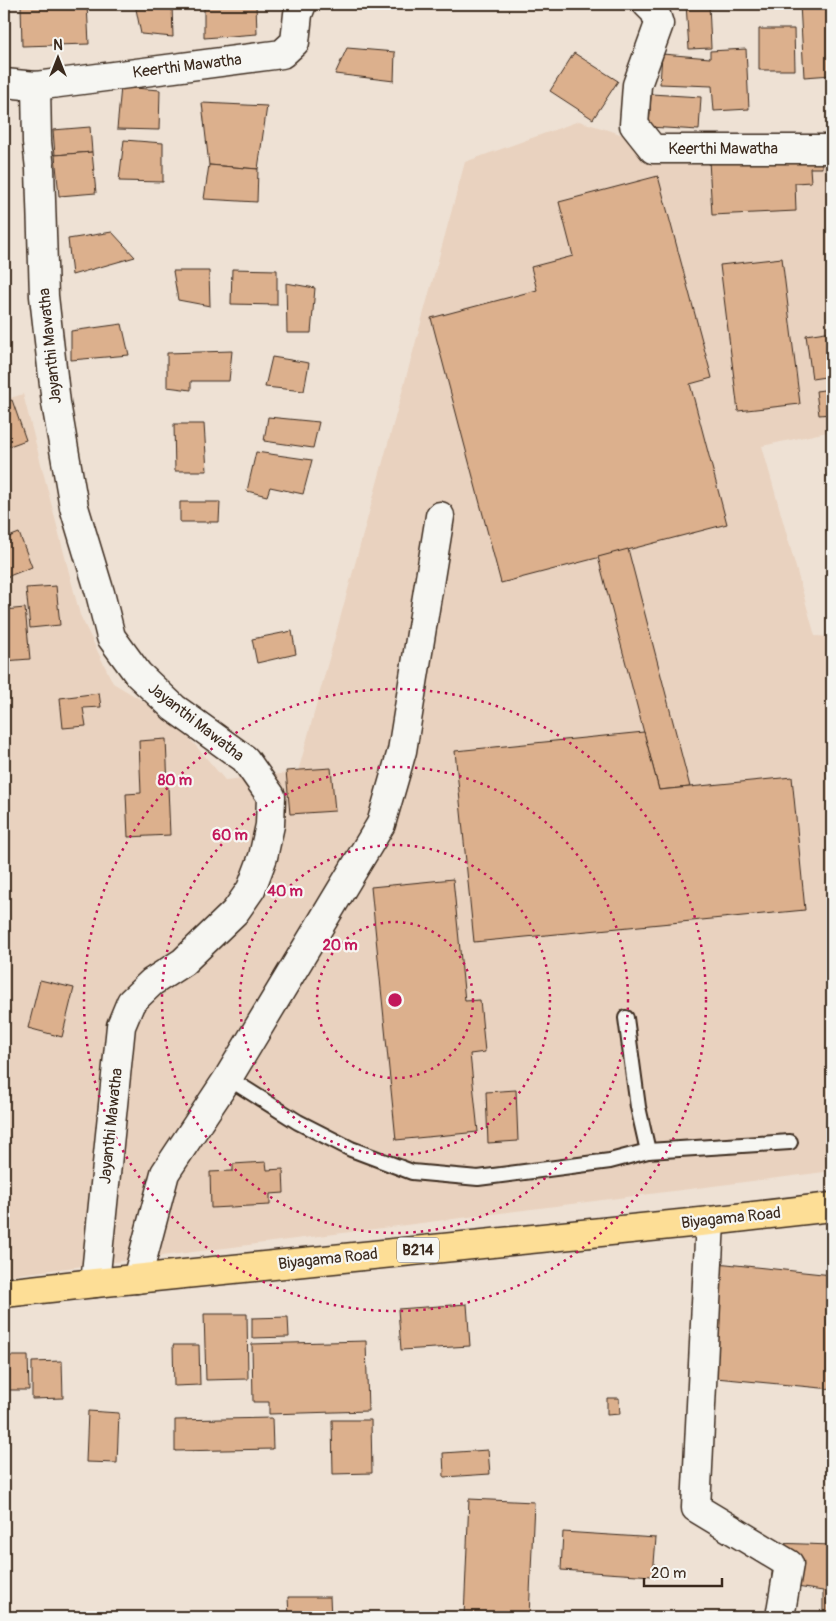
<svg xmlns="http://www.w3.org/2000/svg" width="836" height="1621" font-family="Pangolin,sans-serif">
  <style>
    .built { fill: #e9d2bf }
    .building { fill: #dcb08d; stroke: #3b2a1e }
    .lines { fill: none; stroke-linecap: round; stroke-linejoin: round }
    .lane-casing { stroke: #3b2a1e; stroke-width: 18 }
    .street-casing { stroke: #3b2a1e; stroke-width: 31 }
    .primary-casing { stroke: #3b2a1e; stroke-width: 31 }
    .lane { stroke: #f6f6f2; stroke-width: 14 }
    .street { stroke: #f6f6f2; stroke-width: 28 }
    .primary { stroke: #fdde96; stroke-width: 28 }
    .ring { fill: none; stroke: #c2185b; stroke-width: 2.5; stroke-dasharray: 2.5 5 }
    .labels { text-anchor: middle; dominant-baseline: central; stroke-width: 4.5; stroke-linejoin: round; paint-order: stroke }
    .shield { fill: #f6f6f2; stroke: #73675e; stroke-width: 1 }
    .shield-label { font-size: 15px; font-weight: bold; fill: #3b2a1e }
    .street-label { font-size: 16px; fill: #3b2a1e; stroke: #f6f6f2 }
    .centre { fill: #c2185b; stroke: #f6f6f2; stroke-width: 2.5 }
    .ring-label { font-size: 15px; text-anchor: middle; font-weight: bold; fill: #c2185b; stroke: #f6f6f2; stroke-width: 4.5; stroke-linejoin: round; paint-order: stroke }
  </style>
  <rect width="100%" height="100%" fill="#eee1d4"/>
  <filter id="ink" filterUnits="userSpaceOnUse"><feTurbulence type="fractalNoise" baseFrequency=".02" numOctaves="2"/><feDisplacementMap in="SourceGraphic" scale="10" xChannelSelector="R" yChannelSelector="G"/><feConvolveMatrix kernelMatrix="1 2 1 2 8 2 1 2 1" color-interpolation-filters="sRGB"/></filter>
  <g filter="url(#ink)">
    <path class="built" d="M579,121L687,155L832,145V431L762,446L815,636L832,637V1171L4,1276V400L23,394L80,615L113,683L173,719L225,780L298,772L465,162Z"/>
    <g class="building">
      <path d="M21,4H87L89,44L22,46Z"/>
      <path d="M135,4H172L173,37L141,34Z"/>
      <path d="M204,4H256L257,34L204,38Z"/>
      <path d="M686,4H709L711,48L689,49Z"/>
      <path d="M800,4H832V75L804,77Z"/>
      <path d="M759,29H794L795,70H759Z"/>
      <path d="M347,48L395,52L394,81L335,74Z"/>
      <path d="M746,49L749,109L714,111L712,86L660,84L662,54L710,58V51Z"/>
      <path d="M574,53L618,81L593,119L550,91Z"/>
      <path d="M121,87L160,90L159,130L117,129Z"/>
      <path d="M651,94L701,97L699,130L649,127Z"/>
      <path d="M202,103L267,106L258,169L209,165Z"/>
      <path d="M90,127L92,152L55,155L53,130Z"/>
      <path d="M124,140L163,143V182L119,181Z"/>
      <path d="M92,152L96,193L59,196L55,155Z"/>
      <path d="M822,154V168H810L811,182L795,183L796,211L712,215L709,160Z"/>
      <path d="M209,165L258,169L257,202L204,199Z"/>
      <path d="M658,176L712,378L690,384L727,524L501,583L431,318L537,290L531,267L573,256L559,202Z"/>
      <path d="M112,232L135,257L72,275L68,239Z"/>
      <path d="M782,258L800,404L738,411L720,265Z"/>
      <path d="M232,269L277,270V305L231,304Z"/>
      <path d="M173,271H209L210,306L178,300Z"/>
      <path d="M286,283L315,288L311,333H287Z"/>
      <path d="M122,324L129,355L71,360V331Z"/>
      <path d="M832,331V376L812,379L806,335Z"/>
      <path d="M232,351L229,381H191V390L167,387V353Z"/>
      <path d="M272,357L309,363L304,391L265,387Z"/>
      <path d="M832,389V414L819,415L816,391Z"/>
      <path d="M12,400L26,440L4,448V403Z"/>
      <path d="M268,417L319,422L313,448L264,441Z"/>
      <path d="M174,424H204L207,471H175Z"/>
      <path d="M256,452L312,460L303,494L270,487L267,496L247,491Z"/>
      <path d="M180,502H220L219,522H180Z"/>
      <path d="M19,533L32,567L4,578V539Z"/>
      <path d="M628,549L690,787L659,790L598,557Z"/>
      <path d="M56,586L60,625L30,628L26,588Z"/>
      <path d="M25,608L30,659L4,661V610Z"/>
      <path d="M292,631L296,654L257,663L252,639Z"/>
      <path d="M99,693L101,707L83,708L86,726L63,728L60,698Z"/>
      <path d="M644,732L659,790L792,777L805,910L474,942L455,751Z"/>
      <path d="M166,739L170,835L128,837L126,794L141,793L139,741Z"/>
      <path d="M331,768L335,811L290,814L286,771Z"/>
      <path d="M453,879L465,1001L480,1000L485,1052L470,1054L478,1132L396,1140L371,887Z"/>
      <path d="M40,980L74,988L62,1037L28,1028Z"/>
      <path d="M516,1090L518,1141L488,1143L486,1092Z"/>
      <path d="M266,1162L267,1170L283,1169L284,1193L270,1194V1205L211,1208L210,1172L233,1171V1164Z"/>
      <path d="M717,1263L832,1275V1389L705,1377Z"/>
      <path d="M467,1304L470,1346L401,1350L398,1309Z"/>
      <path d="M204,1314H247L248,1379L206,1380Z"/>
      <path d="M288,1317L289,1337L252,1338V1318Z"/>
      <path d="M366,1341L368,1411L269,1414V1402H253L252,1344Z"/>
      <path d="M173,1345H199L200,1385L174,1386Z"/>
      <path d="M4,1356H28L29,1390H4Z"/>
      <path d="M62,1361L63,1398L32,1399V1362Z"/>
      <path d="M607,1398H619L620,1414L607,1415Z"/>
      <path d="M88,1411L119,1413L117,1463L86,1462Z"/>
      <path d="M272,1418L273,1449L175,1451V1420Z"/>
      <path d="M332,1420H371L372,1473L333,1474Z"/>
      <path d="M488,1450L490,1474L444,1477L443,1453Z"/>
      <path d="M469,1499L534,1502L529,1617H464Z"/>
      <path d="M563,1532L656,1538L653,1576L561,1570Z"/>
      <path d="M775,1543L832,1545V1617H823V1591L771,1583Z"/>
      <path d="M288,1597H330L331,1617H289Z"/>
    </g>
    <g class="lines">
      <g class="lane-casing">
        <g id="lane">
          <path d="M228,1078L298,1122L351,1149L412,1172L478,1178L610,1161L648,1151L638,1107L626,1018"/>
          <path d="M648,1151L790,1142"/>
        </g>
      </g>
      <g class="street-casing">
        <g id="street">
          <path d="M647,4L655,12L659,24L637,85L634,125L653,149H832"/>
          <path d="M4,83L36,86L37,142L40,169L44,296L56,403L74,507L100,593L111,637L138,674L174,708L245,759L271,796L270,825L263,857L251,889L235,912L183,962L152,982L131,1002L121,1026L95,1283"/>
          <path d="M36,86L282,54L295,42L298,14L302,4"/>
          <path d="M710,1221L696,1508L789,1564L781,1611"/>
          <path d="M137,1279L165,1173L228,1078L381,824L402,751L440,516"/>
        </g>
      </g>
      <g class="primary-casing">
        <path id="primary" d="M4,1293L95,1283L710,1221L832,1207"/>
      </g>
      <use href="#lane" class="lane"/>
      <use href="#street" class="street"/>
      <use href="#primary" class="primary"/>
    </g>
  </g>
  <g class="ring">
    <circle cx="395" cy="1000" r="78"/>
    <circle cx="395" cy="1000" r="155"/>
    <circle cx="395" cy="1000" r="233"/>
    <circle cx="395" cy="1000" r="311"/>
  </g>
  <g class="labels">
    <rect class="shield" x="397" y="1237.5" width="42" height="25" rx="4"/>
    <g class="shield-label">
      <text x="418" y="1250">B214</text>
    </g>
    <g class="street-label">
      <text transform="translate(187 66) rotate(-7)">Keerthi Mawatha</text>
      <text x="723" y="149">Keerthi Mawatha</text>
      <text transform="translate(50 346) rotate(-96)">Jayanthi Mawatha</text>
      <text transform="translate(196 722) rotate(38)">Jayanthi Mawatha</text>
      <text transform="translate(111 1126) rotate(-84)">Jayanthi Mawatha</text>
      <text transform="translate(731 1218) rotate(-6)">Biyagama Road</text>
      <text transform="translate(328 1259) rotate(-6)">Biyagama Road</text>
    </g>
  </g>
  <circle cx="395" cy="1000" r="8" class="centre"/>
  <g class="ring-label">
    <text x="175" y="785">80 m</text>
    <text x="230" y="840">60 m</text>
    <text x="285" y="896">40 m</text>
    <text x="340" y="950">20 m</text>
  </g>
  <rect width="836" height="1621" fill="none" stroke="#f6f6f2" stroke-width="20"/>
  <rect x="10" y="10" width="816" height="1601" fill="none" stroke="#3b2a1e" stroke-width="2" filter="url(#ink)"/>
  <g transform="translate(58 58)" stroke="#f6f6f2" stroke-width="4" paint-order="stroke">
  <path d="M0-4L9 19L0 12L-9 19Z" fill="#3b2a1e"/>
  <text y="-8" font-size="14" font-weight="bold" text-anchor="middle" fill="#3b2a1e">N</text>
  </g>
  <path d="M644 1578v8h78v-8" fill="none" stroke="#3b2a1e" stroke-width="2.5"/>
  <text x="651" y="1578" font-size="15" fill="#3b2a1e" stroke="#f6f6f2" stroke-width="4" paint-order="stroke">20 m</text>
</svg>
